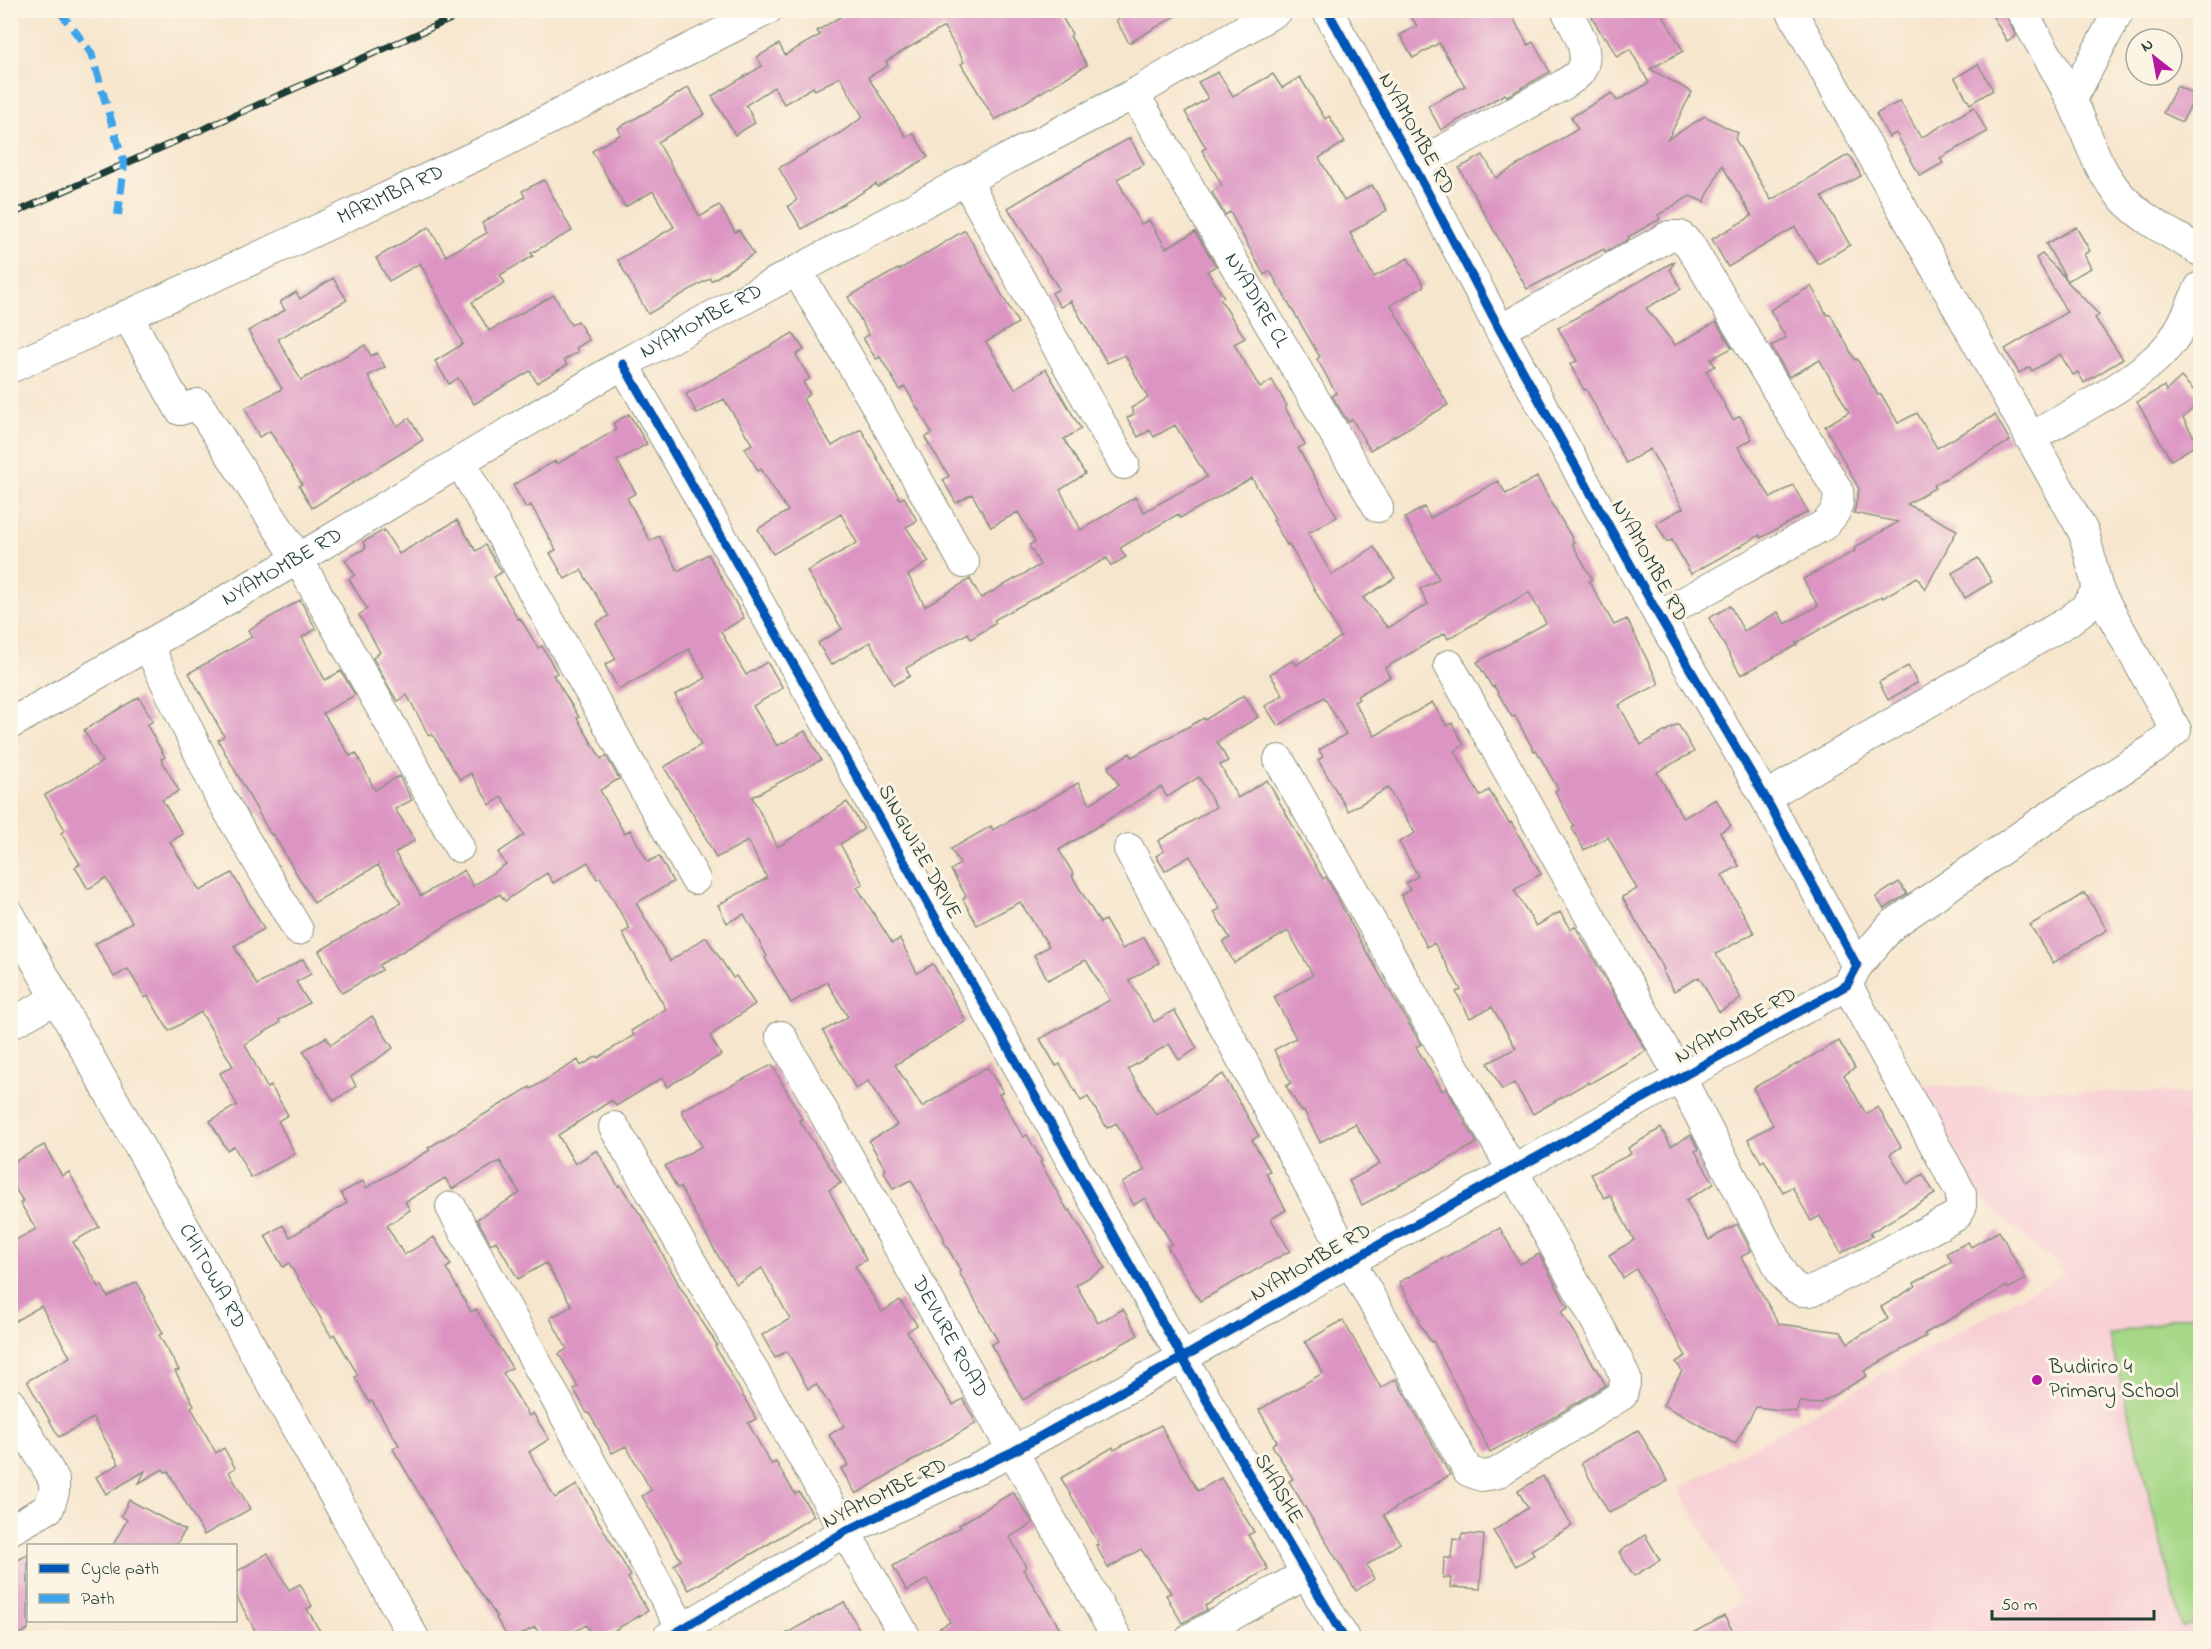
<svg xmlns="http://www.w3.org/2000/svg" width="2211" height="1649" font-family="'Indie Flower',sans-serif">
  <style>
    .built { fill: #f7cfd5 }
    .green { fill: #a6d887; stroke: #628a5e; stroke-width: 1.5 }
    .building { fill: #dc94c2 }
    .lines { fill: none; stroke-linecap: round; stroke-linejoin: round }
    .minor-casing { stroke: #8b9281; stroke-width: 32 }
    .minor { stroke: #fff; stroke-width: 30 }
    .rail-casing { stroke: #1f3d34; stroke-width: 7 }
    .rail { stroke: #fcf5e5; stroke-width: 4.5; stroke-dasharray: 14; stroke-linecap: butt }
    .quiet { stroke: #3da4eb; stroke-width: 8; stroke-dasharray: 15 8; stroke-linecap: butt }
    .cycleway-casing { stroke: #fcf5e5; stroke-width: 13 }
    .cycleway { stroke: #0057b8; stroke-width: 9 }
    .poi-dot { fill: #b5179e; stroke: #fcf5e5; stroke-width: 2 }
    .labels { text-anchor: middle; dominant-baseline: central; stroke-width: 6; stroke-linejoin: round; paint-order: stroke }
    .street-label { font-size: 21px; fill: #1f3d34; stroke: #fcf5e5 }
    .poi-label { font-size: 21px; fill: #1f3d34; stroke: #fcf5e5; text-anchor: start }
  </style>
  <rect width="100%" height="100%" fill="#fcf5e5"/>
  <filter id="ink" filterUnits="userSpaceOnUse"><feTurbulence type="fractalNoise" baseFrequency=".0167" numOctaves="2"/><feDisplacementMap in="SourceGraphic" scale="12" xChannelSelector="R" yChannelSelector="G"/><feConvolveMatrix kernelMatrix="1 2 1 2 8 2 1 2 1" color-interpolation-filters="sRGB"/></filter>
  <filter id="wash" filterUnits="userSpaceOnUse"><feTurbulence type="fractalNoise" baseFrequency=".008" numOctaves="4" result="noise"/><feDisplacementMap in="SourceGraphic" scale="24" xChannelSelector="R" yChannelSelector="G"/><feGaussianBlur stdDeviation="1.35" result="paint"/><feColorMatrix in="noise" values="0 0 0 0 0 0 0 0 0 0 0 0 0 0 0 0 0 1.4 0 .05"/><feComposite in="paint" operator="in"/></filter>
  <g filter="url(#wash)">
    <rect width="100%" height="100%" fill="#f7e6ce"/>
    <path class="built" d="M1921,1086L2200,1094V1638H1676L1741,1602L1679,1488L2066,1272L1980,1198Z"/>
    <path class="green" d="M2200,1312V1623L2182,1627L2109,1335Z"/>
    <g id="blocks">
      <g class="building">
        <path d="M851,10H1058L1072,34L1070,36L1087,65L995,120L961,64L964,62L944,27L886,61L888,66L868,77L906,137L913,133L928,157L878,187L876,184L802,229L788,206L797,200L779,168L840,133L863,117L840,77L815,90L813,87L784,104L774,87L746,105L755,123L735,135L712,96L762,66L757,57L779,44L785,55L820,35L817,31Z"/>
        <path d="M1133,10H1186L1129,43L1116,20Z"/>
        <path d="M1425,10H1509L1528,45L1533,42L1550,72L1507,96L1505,94L1441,130L1428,106L1465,86L1439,43L1413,58L1400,35L1417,26L1412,18Z"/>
        <path d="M1605,10H1660L1683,51L1650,69L1692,92L1668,139L1705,116L1738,133L1735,139L1771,200L1848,155L1852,158L1861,176L1822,197L1850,245L1818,264L1795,227L1728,267L1712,239L1752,216L1722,165L1704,202L1690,196L1658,215L1660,219L1628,237L1629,239L1605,252L1604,249L1527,289L1459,168L1483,155L1496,178L1578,129L1571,117L1612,93L1617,101L1649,83L1630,49L1617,57L1606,37L1604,38L1592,17Z"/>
        <path d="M1989,10H2004L2016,36L2007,41Z"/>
        <path d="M1978,64L1993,90L1970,104L1955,78Z"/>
        <path d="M1218,72L1233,96L1273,74L1282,88L1300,77L1325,119L1329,116L1345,142L1319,158L1344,201L1372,185L1387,210L1350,233L1374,277L1408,258L1424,286L1391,305L1448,405L1370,450L1352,419L1348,422L1332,396L1336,393L1317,359L1320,357L1270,271L1264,275L1230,212L1225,215L1212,192L1222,185L1202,150L1206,148L1185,112L1208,98L1198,82Z"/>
        <path d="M2177,86L2196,95L2182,122L2163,113Z"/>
        <path d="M688,87L705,114L658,142L700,217L719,205L735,232L739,230L754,254L711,281L710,278L648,314L618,260L674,227L653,191L625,207L592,151L621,134L618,128L665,102Z"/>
        <path d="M1900,101L1921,138L1974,107L1987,132L1940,158L1943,163L1920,176L1896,133L1889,137L1876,114Z"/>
        <path d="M1130,138L1144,164L1117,179L1141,224L1149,220L1166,248L1195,232L1216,266L1207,271L1224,297L1220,299L1245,338L1234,344L1260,388L1272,380L1287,406L1285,407L1305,445L1298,448L1337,517L1308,533L1332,575L1374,547L1395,578L1363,598L1388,628L1428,604L1420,589L1439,579L1405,518L1424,507L1430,518L1498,481L1506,494L1537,477L1574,542L1572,543L1592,579L1589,581L1614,625L1627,619L1659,684L1619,705L1641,745L1678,724L1694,752L1657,772L1683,818L1716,799L1731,826L1720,832L1739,866L1722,875L1754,933L1716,954L1741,999L1719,1012L1699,977L1674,991L1662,970L1664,969L1622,897L1637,889L1608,837L1584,850L1572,828L1574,826L1555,791L1558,789L1536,750L1534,751L1515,716L1512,717L1494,686L1492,687L1477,662L1546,623L1529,592L1448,639L1445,633L1385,668L1390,677L1357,696L1359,699L1354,702L1375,736L1432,702L1447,726L1452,723L1464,745L1455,751L1480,796L1489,790L1509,823L1511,822L1541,874L1514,890L1536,926L1560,912L1570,929L1575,926L1646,1051L1589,1084L1588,1082L1533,1114L1514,1083L1502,1090L1488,1063L1516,1048L1492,1007L1470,1018L1456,992L1461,990L1434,943L1427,947L1401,895L1410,890L1406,883L1418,876L1399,842L1415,833L1388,788L1348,811L1318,760L1323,757L1319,750L1346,734L1324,697L1278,726L1265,706L1283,695L1270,674L1293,660L1296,665L1341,637L1289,544L1287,545L1273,520L1275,519L1252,478L1180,518L1178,514L1120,548L1126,557L1111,566L1107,558L994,620L996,623L971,639L968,633L906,668L910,676L894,685L870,642L831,665L818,643L842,629L807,571L857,543L841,514L773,554L758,529L788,511L761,469L758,471L745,448L752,444L724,399L697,414L686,394L793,333L804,350L796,355L810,379L803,382L810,394L803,399L832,446L861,429L900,499L904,497L917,521L906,527L929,562L908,575L925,606L970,579L981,598L1040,565L1029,545L1035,542L1018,512L991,527L972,494L956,503L943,480L949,476L925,438L932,433L905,387L900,390L880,357L876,359L863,338L869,335L848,297L898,269L899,270L965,230L1018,323L986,342L1015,389L1046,369L1081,429L1064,439L1085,474L1060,490L1081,530L1135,497L1144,512L1207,477L1175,425L1154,437L1150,430L1138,437L1127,418L1134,414L1131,408L1148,398L1125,355L1107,363L1071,301L1060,307L1052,293L1059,289L1008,208L1061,176Z"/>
        <path d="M544,180L572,231L531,253L533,256L500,275L505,283L472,302L489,331L554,295L571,325L578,321L589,340L576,348L578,352L564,360L567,365L537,383L530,371L474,404L458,378L449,384L435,361L463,344L420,263L389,281L376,258L429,227L446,256L487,233L482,223L525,197L522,191Z"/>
        <path d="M2076,227L2090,251L2084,254L2091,268L2067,281L2099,315L2095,318L2123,359L2084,383L2078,372L2073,375L2060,354L2032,371L2030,367L2019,373L2005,349L2067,312L2036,258L2042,254L2067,280L2046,244Z"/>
        <path d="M1675,261L1670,269L1681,289L1646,308L1675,345L1716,322L1732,348L1711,359L1715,366L1706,371L1733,420L1740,416L1752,439L1738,447L1771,498L1793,485L1808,512L1761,538L1760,535L1691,574L1672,540L1667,542L1656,523L1683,508L1650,449L1626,463L1586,389L1584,390L1570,364L1577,361L1558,328Z"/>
        <path d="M333,278L347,300L278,339L301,380L365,345L371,356L377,353L385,367L368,376L397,426L409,418L423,440L312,508L299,486L302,484L270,431L259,437L245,408L282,389L248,331L285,310L280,302L296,292L300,299Z"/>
        <path d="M1811,286L1827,315L1830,314L1855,360L1857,359L1878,395L1881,394L1898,423L1917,413L1937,448L1995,415L2010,441L1934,485L1935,488L1907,504L1957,530L1925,590L1917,577L1883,598L1882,596L1842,617L1796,643L1797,645L1741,675L1709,618L1730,606L1744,631L1778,612L1785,624L1818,606L1803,579L1855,551L1854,548L1898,522L1854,513L1859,489L1825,426L1849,412L1820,360L1789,377L1771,346L1786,338L1770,310Z"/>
        <path d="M2181,377L2200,397V401L2183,418L2198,444L2171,460L2137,402L2164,386L2166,391Z"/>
        <path d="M629,414L647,444L617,461L636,493L627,498L650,541L659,536L678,571L708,554L744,618L721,632L746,675L767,662L783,688L753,706L777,746L805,731L821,760L752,797L778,847L847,802L864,829L840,844L863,884L857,887L892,943L900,939L917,973L933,964L966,1021L895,1065L922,1107L987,1067L1003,1092L999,1094L1023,1137L1027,1135L1042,1161L1040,1162L1068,1211L1070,1210L1105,1268L1076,1285L1098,1323L1123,1309L1138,1335L1023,1400L991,1345L998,1341L959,1272L961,1271L943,1240L945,1239L911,1180L893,1189L884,1172L886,1170L869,1141L897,1125L868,1081L856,1089L823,1031L848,1017L827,982L791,1003L765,958L767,956L744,914L727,923L718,905L767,878L748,841L716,858L704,834H705L664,767L701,745L675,695L706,678L689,649L619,690L605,665L616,659L596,623L609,616L581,570L565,579L550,553L556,550L531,505L526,508L513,485L555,461L557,464L616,430L613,423Z"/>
        <path d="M457,520L476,551L485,545L502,572L494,577L518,619L520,618L538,648L542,646L557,673L553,675L579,717L577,718L601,759L606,756L619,779L600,790L624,833L630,830L648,862L659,856L673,882L636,903L670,961L706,937L733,978L736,976L755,1004L710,1036L721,1055L667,1087L662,1078L616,1106L612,1100L558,1135L575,1164L597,1150L618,1186L620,1185L644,1220L679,1285L717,1345L715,1346L756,1419L748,1423L771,1464L776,1462L795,1494L799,1492L814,1516L762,1548L689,1590L674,1565L681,1560L642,1496L651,1490L626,1446L612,1453L589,1413H587L574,1389L578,1387L559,1354L567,1349L550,1318L572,1306L546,1263L518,1279L496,1241L491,1244L477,1219L520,1193L500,1161L452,1189L445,1178L405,1202L410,1210L387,1226L404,1255L434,1237L451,1265L446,1268L471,1312L476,1309L512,1368L503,1373L529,1416L533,1413L549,1439L529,1452L555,1498L577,1485L631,1576L628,1578L648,1611L601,1638H595L586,1625L563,1638H542L535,1627L515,1638H508L496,1618L497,1617L450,1546L393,1449L399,1445L372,1401L369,1402L355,1377L358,1375L334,1334L331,1336L289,1263L283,1267L265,1236L283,1225L290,1237L347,1203L341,1193L363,1181L366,1188L430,1150L428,1148L530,1087L531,1089L578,1060L581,1066L597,1056L598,1058L634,1035L631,1031L666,1009L622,933L630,929L600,877L597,879L588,862L553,883L547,873L505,901L500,894L379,965L382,970L342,993L319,951L401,903L378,865L314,903L273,834L271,835L218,740L224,736L189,673L252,637L248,630L300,600L316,629L302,637L325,680L341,671L355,695L323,713L350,756L356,753L375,790L399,776L412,800L395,809L415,840L395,853L421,896L464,870L473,886L506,864L498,853L524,835L502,797L490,805L471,773L460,780L432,734L429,736L407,695L398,701L394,696L373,658L380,652L359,615L367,609L349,579L355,575L345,560L366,548L363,542L384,530L399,554Z"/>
        <path d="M1978,558L1992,582L1965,598L1952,573Z"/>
        <path d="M1908,666L1917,683L1888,700L1879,682Z"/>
        <path d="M1244,695L1258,717L1217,742L1228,761L1220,765L1238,798L1267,780L1323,879L1326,877L1366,951L1421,1044L1416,1047L1442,1091L1446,1088L1477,1143L1426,1172L1425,1171L1362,1205L1349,1181L1380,1164L1355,1124L1320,1142L1304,1111L1302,1112L1286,1086L1291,1083L1274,1050L1296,1038L1274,997L1313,975L1288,931L1234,963L1223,942L1230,938L1214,912L1220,909L1190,856L1165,871L1156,856L1164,851L1158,841L1216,807L1199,777L1167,797L1161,787L1059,850L1074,875L1072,876L1100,923L1105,920L1122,949L1144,937L1159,963L1129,980L1154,1022L1174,1010L1197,1048L1179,1060L1169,1044L1128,1069L1156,1115L1223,1074L1259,1136L1252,1140L1270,1171L1266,1173L1286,1210L1271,1219L1290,1251L1200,1301L1167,1246L1172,1244L1145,1198L1134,1205L1122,1183L1145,1170L1116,1123L1107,1128L1088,1097L1081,1101L1060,1064L1056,1066L1040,1039L1110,1000L1086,960L1048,980L1034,955L1049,946L1020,902L977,925L963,899L966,896L951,870L960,864L951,849L991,826L993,830L1030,809L1031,810L1078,783L1090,804L1119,785L1108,767L1130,753L1132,757L1204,718L1205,720Z"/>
        <path d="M139,697L153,721L147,725L165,757L161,759L179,791L162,800L183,834L170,842L200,891L232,873L264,929L234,946L257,985L303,959L311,974L296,982L309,1003L279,1020L280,1023L245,1044L267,1088L271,1086L288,1115L278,1121L295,1154L251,1178L234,1146L227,1150L210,1121L237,1105L220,1073L233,1066L201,1012L169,1031L148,996L145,998L128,969L114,977L95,944L132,922L106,878L88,889L75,867L80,864L61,833L65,830L45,795L102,762L84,730Z"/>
        <path d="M1899,882L1907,894L1884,909L1876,897Z"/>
        <path d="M2085,893L2107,930L2053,963L2030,925Z"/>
        <path d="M372,1016L393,1048L351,1077L356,1086L334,1101L303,1051L326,1037L331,1045Z"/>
        <path d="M1839,1041L1855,1068L1844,1075L1866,1114L1878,1107L1901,1147L1890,1154L1907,1184L1923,1174L1935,1194L1870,1233L1872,1236L1841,1253L1820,1216L1811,1221L1792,1187L1783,1192L1764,1160L1761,1162L1748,1139L1773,1125L1753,1088Z"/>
        <path d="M772,1065L802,1119L799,1120L841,1183L829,1190L866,1260L855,1266L882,1312L900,1300L917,1325L907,1332L926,1363L953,1405L963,1399L976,1423L856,1494L841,1469L848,1465L829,1435L844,1426L816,1384L808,1389L787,1351L775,1358L762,1335L790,1319L762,1268L736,1284L717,1254L680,1187L677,1188L665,1166L702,1146L682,1113V1110Z"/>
        <path d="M1661,1128L1671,1146L1691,1135L1698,1149L1695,1151L1714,1184L1686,1200L1709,1240L1737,1224L1751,1251L1741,1257L1779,1324L1841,1332L1848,1343L1888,1319L1881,1307L1916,1286L1914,1283L1952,1262L1947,1253L1968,1242L1971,1247L1999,1231L2026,1279L2008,1289L2007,1286L1960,1312L1961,1313L1924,1334L1926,1336L1864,1371L1867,1376L1819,1404L1799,1402L1797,1412L1756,1407L1735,1444L1663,1405L1682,1371L1676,1362L1686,1356L1636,1269L1623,1278L1609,1255L1634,1240L1610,1195L1604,1198L1591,1174L1631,1154L1628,1148Z"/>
        <path d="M44,1145L62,1176L69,1172L99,1227L73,1242L99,1287L102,1286L108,1297L137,1282L146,1298L144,1299L163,1333L159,1335L179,1370L175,1371L194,1405L191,1407L216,1453L224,1448L235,1468L229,1472L250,1509L204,1535L168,1471L165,1472L163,1469L139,1483L145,1471L106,1494L96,1477L119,1464L93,1418L59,1437L27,1381L70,1357L41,1306L10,1324V1243L36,1229L20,1203L23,1201L10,1180V1164Z"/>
        <path d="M1500,1228L1520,1264L1539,1254L1568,1308L1561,1312L1606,1385L1547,1421L1490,1452L1433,1341L1431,1342L1418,1321L1420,1320L1399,1282Z"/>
        <path d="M1343,1320L1381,1388L1396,1379L1450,1475L1384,1515L1400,1543L1367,1565L1374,1579L1356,1591L1289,1481L1293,1479L1272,1445L1277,1441L1259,1410L1323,1373L1305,1342Z"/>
        <path d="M1161,1425L1170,1444L1198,1491L1221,1478L1254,1532L1248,1535L1268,1569L1205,1606L1207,1610L1182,1623L1166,1595L1171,1593L1141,1549L1108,1568L1096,1545L1099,1544L1061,1478L1113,1447L1114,1450Z"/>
        <path d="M1638,1430L1668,1481L1609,1513L1581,1463Z"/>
        <path d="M1543,1476L1572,1526L1531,1550L1534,1555L1516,1566L1493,1531L1528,1508L1518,1491Z"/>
        <path d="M1013,1492L1033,1523L1010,1537L1026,1567L1023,1569L1066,1638H923L950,1622L927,1579L907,1591L893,1566L961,1527L959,1525Z"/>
        <path d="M129,1500L185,1530L176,1545H113L127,1520L121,1516Z"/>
        <path d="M1462,1534L1484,1535L1480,1589L1450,1587L1451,1578H1443L1444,1558H1451L1453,1539L1461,1540Z"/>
        <path d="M1645,1535L1660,1560L1634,1576L1619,1552Z"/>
        <path d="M268,1553L289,1590L300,1584L312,1606L307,1609L324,1638H259L236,1595V1572Z"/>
        <path d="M28,1554V1630L10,1638V1565Z"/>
        <path d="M844,1602L864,1638H779L803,1624Z"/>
        <path d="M1724,1616L1737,1638H1685Z"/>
      </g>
    </g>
  </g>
  <g filter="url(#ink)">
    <use href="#blocks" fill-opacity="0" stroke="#8b9281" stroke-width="1.5"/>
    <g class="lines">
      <g class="minor-casing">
        <g id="minor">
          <path d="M2021,10C2038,40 2056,68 2071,99C2088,133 2094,166 2121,196C2142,220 2174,235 2200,251"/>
          <path id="s1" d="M1134,94L1378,507"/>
          <path d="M2072,99L2119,10"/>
          <path d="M1414,166L1563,85C1568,81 1575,78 1579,73C1594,53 1575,28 1566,10"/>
          <path d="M966,180L1041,318L1124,464"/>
          <path d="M797,271L872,398L964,563"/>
          <path d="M127,315L180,410L198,404L298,559L459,847"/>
          <path d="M1500,330L1669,236H1680L1689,244L1838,491C1840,507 1835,514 1824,525L1659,616"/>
          <path d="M623,364C867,787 1097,1217 1344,1638"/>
          <path id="s2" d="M10,368L287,244L486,151L767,10"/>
          <path d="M2030,438C2072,413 2143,380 2172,341C2184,325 2191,304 2200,287"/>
          <path d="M460,462L695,879"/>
          <path d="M148,645L219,795L298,930"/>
          <path d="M1449,665L1680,1077L1783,1275C1795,1290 1803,1296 1821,1287L1956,1216L1961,1208V1193L1847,985"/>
          <path id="s3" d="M10,724L298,559L623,364L966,180L1134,94L1278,10"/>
          <path d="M1765,797L2067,622L2084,609L2098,590L2084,533L1791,10"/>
          <path d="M1129,849L1350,1261L1468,1471L1482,1476L1495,1474L1622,1395L1626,1379L1617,1359L1513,1171L1279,760"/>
          <path id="s4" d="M10,915L414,1638"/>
          <path d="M1857,966L1892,925L2053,814L2155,748L2176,730L2098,590"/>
          <path d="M10,1024L56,999"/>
          <path id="s5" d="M781,1036L1117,1638"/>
          <path d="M614,1127L906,1638"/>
          <path d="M451,1207L687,1638"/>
          <path d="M10,1403L54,1480V1492L49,1508L10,1530"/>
          <path d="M667,1638L846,1531L1014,1451L1182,1358L1350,1261L1847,985L1857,966L1765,797L1659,616L1500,330L1414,166L1327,10"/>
          <path d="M1191,1638L1306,1574"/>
        </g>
      </g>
      <use href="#minor" class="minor"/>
      <g class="rail-casing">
        <path id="rail" d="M10,215L471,10"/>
      </g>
      <use href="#rail" class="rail"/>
      <path class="quiet" d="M59,10L91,53L124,164L118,215"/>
      <g class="cycleway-casing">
        <g id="cycleway">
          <path d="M623,364C867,787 1097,1217 1344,1638"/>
          <path d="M667,1638L846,1531L1014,1451L1182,1358L1350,1261L1847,985L1857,966L1765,797L1659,616L1500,330L1414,166L1327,10"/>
        </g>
      </g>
      <use href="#cycleway" class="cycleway"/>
    </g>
  </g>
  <circle class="poi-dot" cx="2037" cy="1380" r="6"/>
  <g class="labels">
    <g class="street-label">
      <text transform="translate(1416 134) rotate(61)">NYAMOMBE RD</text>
      <text stroke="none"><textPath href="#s2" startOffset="418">MARIMBA RD</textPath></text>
      <text stroke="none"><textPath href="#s1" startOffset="240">NYADIRE CL</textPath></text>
      <text stroke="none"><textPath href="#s3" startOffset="800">NYAMOMBE RD</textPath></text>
      <text transform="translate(1649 561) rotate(61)">NYAMOMBE RD</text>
      <text stroke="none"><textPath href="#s3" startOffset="314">NYAMOMBE RD</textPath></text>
      <text transform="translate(919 852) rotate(61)">SINGWIZE DRIVE</text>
      <text transform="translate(1736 1026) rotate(-29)">NYAMOMBE RD</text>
      <text transform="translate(1311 1263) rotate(-30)">NYAMOMBE RD</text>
      <text stroke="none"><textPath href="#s4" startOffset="414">CHITOWA RD</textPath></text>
      <text stroke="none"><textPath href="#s5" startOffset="345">DEVURE ROAD</textPath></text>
      <text transform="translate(1278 1489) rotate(60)">SHASHE</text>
      <text transform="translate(885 1494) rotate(-26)">NYAMOMBE RD</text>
    </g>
    <g class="poi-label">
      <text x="2049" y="1368">Budiriro 4<tspan x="2049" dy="24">Primary School</tspan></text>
    </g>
  </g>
  <rect width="2211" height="1649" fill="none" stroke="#fcf5e5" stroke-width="36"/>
  <rect x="27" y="1544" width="210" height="78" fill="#fcf5e5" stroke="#a4ab9e" stroke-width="1.5"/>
  <rect x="39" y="1564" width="30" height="9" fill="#0057b8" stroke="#a4ab9e" stroke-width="1.5"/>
  <text x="81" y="1574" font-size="18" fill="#1f3d34">Cycle path</text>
  <rect x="39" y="1594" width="30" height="9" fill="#3da4eb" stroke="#a4ab9e" stroke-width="1.5"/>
  <text x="81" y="1604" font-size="18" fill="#1f3d34">Path</text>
  <g transform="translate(2154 57) rotate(329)"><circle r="28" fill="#fcf5e5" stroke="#a4ab9e" stroke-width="1.5"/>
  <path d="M0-4.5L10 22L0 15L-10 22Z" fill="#b5179e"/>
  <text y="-9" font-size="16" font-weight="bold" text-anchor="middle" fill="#1f3d34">N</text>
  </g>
  <path d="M1992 1610v9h162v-9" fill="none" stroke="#1f3d34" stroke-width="3"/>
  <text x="2001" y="1610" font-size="18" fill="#1f3d34" stroke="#fcf5e5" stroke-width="4.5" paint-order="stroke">50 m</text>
</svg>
